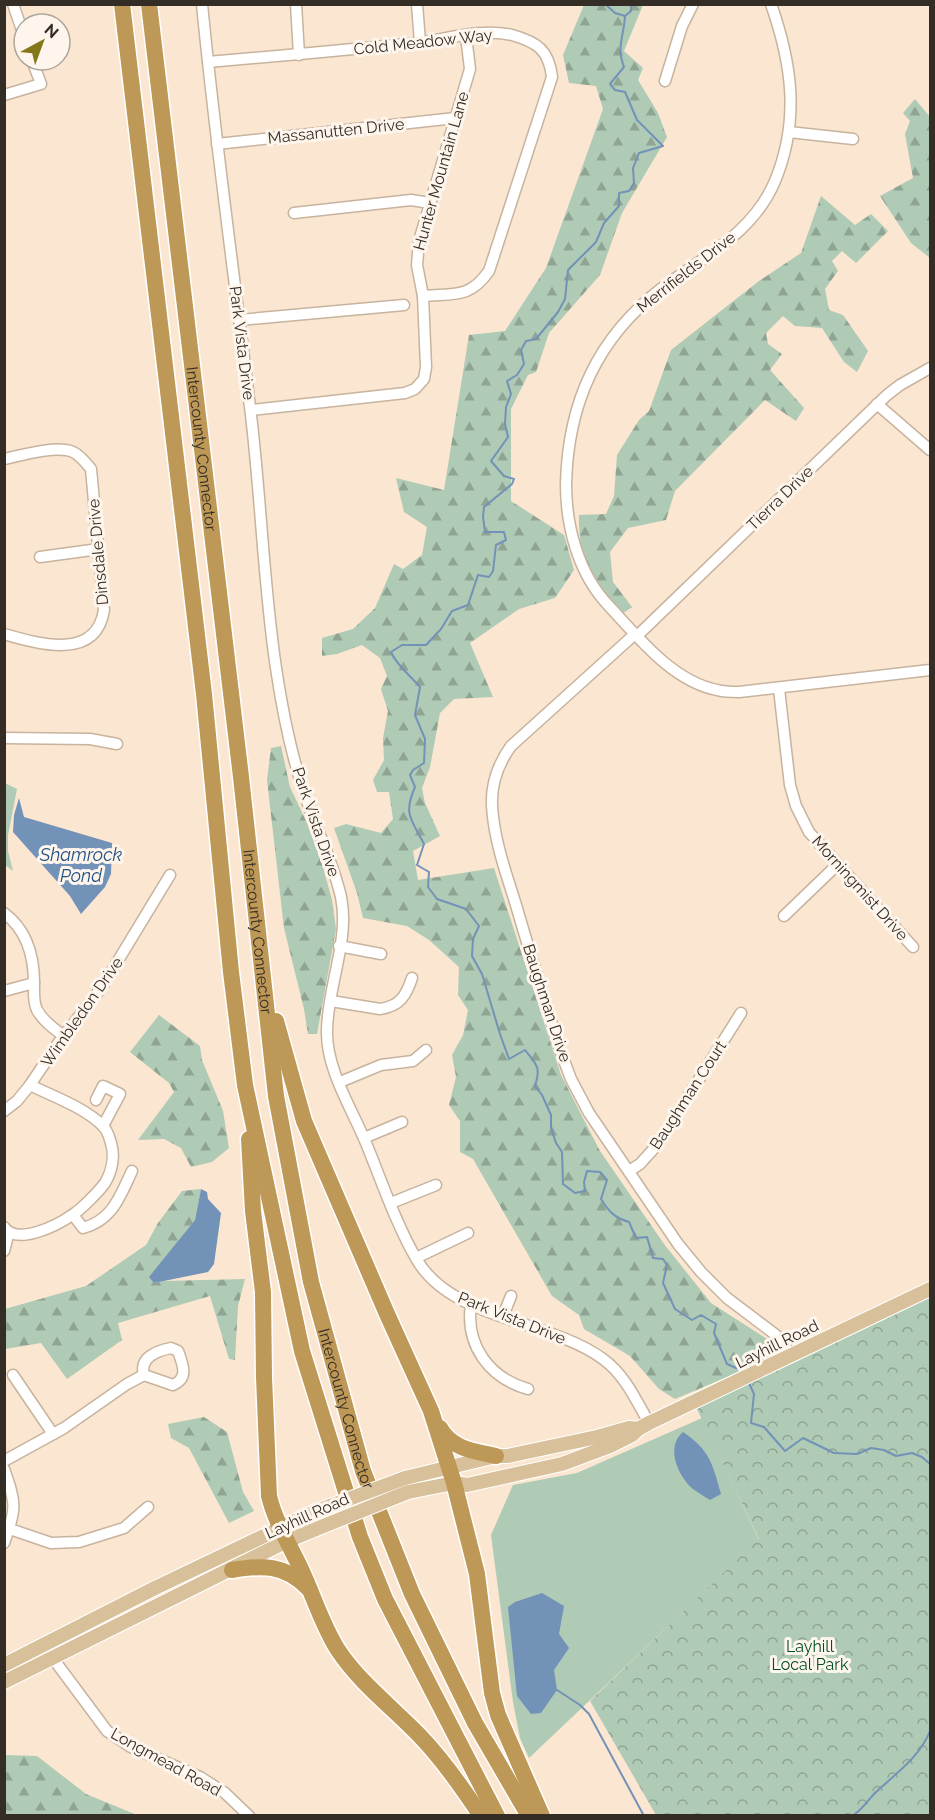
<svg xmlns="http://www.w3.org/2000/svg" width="935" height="1820" font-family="Raleway,sans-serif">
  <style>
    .grass { fill: #afcab5 }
    .forest { fill: url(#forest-firs) }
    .park { fill: url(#park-crowns) }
    .water { fill: #7392b8 }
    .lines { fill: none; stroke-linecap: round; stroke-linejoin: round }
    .stream { stroke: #7392b8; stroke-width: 2 }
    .minor-casing { stroke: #c7b39e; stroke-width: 13 }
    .major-casing { stroke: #fff; stroke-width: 16 }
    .highway-casing { stroke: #fff; stroke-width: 19 }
    .minor { stroke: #fff; stroke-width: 10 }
    .major { stroke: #d8c19a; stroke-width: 14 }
    .highway { stroke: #be9857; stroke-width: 16 }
    .major-bridge-casing { stroke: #fff; stroke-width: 16; stroke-linecap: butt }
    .major-bridge { stroke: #d8c19a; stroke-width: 14 }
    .labels { text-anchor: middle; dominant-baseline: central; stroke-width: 6; stroke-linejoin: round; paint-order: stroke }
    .street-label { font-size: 16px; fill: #342d25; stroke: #fef6ed }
    .park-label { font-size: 16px; fill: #004e25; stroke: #fef6ed }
    .water-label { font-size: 18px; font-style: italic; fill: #245082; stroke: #fef6ed }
  </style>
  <defs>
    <pattern id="forest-firs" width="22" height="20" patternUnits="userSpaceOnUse" patternTransform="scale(1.5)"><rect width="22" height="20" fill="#afcab5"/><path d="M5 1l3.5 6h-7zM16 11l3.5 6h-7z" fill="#8fa493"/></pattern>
    <pattern id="park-crowns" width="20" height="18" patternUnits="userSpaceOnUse" patternTransform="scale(1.5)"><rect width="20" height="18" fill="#afcab5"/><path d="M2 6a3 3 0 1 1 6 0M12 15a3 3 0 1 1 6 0" fill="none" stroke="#8fa493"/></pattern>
  </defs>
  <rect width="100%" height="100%" fill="#fbe6d1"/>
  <g class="grass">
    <path d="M5,783L17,789L8,835V851L13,871L5,865Z"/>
    <path d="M702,1418L759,1540L529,1758L520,1738L513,1702L491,1535L513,1485L577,1473Z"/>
  </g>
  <g class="forest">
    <path d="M584,5H643L624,51L643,68L638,80L658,113L667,137L622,213L600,275L549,333L536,372L528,375L511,409V501L564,535L574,570L555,598L519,609L470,643L493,697L454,699L440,713L430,767L422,788L425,803L440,836L413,851L418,880L494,868L561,1075L600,1151L664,1244L711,1303L775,1344L770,1359L675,1399L659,1389L630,1356L584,1329L579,1315L552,1296L473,1159L460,1152V1121L449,1105L456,1077L452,1055L463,1035L468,1010L458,995L459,967L429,940L407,926L363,918L357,893L334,828L346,824L381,833L393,819L389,792H377L373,780L384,760L383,738L388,711L381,689L387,676L380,658L362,645L337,654L322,656V638L353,629L375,608L394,564L403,569L422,555L427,527L404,512L396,478L444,490L469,335L505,331L546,268L603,109L596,86L569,83L563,55Z"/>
    <path d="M915,99L930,117V258L911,243L880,196L913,178L905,134L910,121L903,113Z"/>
    <path d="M821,196L855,225L871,214L888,231L856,263L842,251L832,261L838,271L825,289L829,310L843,315L868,351L857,372L844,362L822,328L795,326L783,316L766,333L768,344L782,354L770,370L804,408L796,421L765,400L675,491L666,520L628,528L610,552L613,582L632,607L622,614C593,581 578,561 579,515L606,514L614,496L617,455L639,420L649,411L671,350L759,281L801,253Z"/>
    <path d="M281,746L290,787L307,823L323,867L332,900L336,929L317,1034H308L304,1009L284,928L267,780L271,748Z"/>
    <path d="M159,1015L200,1046L202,1060L223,1111L229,1148L212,1162L191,1167L181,1148L164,1139L138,1140L174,1092L169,1083L130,1052Z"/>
    <path d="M201,1189L195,1220L150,1277L154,1283L163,1281L245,1279L238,1306L235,1360L229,1359L210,1296L118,1323L122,1340L67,1379L41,1343L5,1349V1309L86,1286L146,1245L158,1223L182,1191Z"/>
    <path d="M204,1417L227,1432L243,1492L254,1511L229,1523L189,1448L171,1438L168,1424Z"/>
    <path d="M4,1755L37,1756L86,1794L137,1815H5Z"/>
  </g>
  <path class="park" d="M930,1293V1815H656L590,1701L759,1539L697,1409L736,1385Z"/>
  <g class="water">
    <path d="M19,798L24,817L112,843L111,874L105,887L81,914L70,896L13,832L14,815Z"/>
    <path d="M201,1189L207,1192L208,1199L221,1213L214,1264L208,1272L154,1283L149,1277L195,1220Z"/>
    <path d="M683,1432C710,1450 713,1465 721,1494L710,1500C704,1496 698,1493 693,1489C678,1476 665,1447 683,1432Z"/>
    <path d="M542,1593L564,1606L559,1634L569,1648L554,1670L557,1690L541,1713L531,1714L517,1696L508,1607L515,1602Z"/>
  </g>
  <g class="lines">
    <g class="stream">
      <path d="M605,4L615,13L625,16C624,37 616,46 624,67L610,84L615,90L625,92L637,120L663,146L639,153L633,168L634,183L629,191L619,193V206L604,223L596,242L568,270L565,299L558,312L536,339L526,341L521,350L524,364L517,375L507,381L511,394L506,407L505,424L508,437L491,461L504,476L514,479L512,484L484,507L483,517L485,532H504L506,540L496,545L493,571L489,577L478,575L468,605L452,611L441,629L426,645H402L391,652C397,666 410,675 420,687L415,715L425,739L424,763L413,770L410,775L415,787C403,814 411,819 424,844L417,865L429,872L428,887L437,899L466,909L479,926L473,939L472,956L482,974L500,1034L509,1059L525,1050C537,1065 541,1067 535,1086L542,1095L551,1115V1128L556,1143L562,1152L563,1184L575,1193L585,1191L584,1182L587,1171L600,1172L607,1180L601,1199C609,1212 615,1218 629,1222L636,1238L647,1237L653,1258L663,1259L667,1265L663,1283L675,1309L692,1320L701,1315L716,1324L714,1333L727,1364L743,1371"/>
      <path d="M625,16L631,11V4"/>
      <path d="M748,1381L754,1394L751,1423L764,1427L785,1451L803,1438L834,1453L857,1454L871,1448L884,1450L896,1456L912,1453L922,1457L930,1464"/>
      <path d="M557,1690L580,1705L589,1714L644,1816"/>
      <path d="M852,1816C862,1810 867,1801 875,1793C895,1774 920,1757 930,1731"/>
    </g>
    <g class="minor-casing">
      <g id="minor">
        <path d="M13,4L24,36"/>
        <path d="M202,4C215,139 234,273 250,407C261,494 263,582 276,668C282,708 291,754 304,792C315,827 333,861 341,897C350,940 327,988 327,1031C326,1069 352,1109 366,1143C382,1182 396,1224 417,1260C452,1320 550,1320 603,1359C625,1375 636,1400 649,1423"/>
        <path d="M296,4L299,55"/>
        <path d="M417,4L420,42"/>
        <path d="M771,4C792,64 800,120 775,181C753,233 705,256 662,288C597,338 568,403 566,484C566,526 578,573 608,605C638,637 672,681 717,690C724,692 732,692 739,692L930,670"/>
        <path d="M208,62C278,56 347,50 417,43C447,39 482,28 512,35C537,42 549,50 552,77L489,271C469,299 455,293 423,296"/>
        <path d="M665,81L682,26L693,4"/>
        <path d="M4,95L41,84L32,60"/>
        <path d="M789,132L853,139"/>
        <path d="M217,144L455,118"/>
        <path d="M294,213L411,200L430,203"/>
        <path d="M239,320L404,305"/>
        <path d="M877,404L930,450"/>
        <path d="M251,410L405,393L415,389L424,379L426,367L423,296L417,265L419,241L470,69L466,36"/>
        <path d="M4,459C22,455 57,445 73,452C81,456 85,462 91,469L104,610C96,661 39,644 4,634"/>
        <path d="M40,557L99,549"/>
        <path d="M635,634L511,746C498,764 491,784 492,806C494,840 506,873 516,905C530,953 545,1002 560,1050L571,1079L589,1113L678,1244L701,1272L727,1298L776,1335L792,1355"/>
        <path d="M637,636L887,395L900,385L930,368"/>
        <path d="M779,689L790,785L796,806L809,832L913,947"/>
        <path d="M4,738L90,739L117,744"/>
        <path d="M4,913C27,930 34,955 34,983C34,992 33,1002 37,1010C43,1021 54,1029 64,1036"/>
        <path d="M784,916L837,865"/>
        <path d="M339,946L381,954"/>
        <path d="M4,991L34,983"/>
        <path d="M331,1001L380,1009C400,1006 406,996 412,978"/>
        <path d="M340,1082L381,1065L413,1061L426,1050"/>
        <path d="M96,1100L103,1086L120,1094L103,1126"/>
        <path d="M4,1111L17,1101L30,1085L59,1042L102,987L170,875"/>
        <path d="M364,1138L402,1122"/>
        <path d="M629,1171L640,1164L658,1144L741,1013"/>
        <path d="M391,1203L436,1185"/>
        <path d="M73,1215L83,1228C113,1220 120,1196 132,1171"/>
        <path d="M4,1227C17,1246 58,1225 72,1215C81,1210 99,1191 105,1183C112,1171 115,1156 111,1143C109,1137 108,1131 103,1126C84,1107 54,1097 30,1085"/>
        <path d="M4,1251L9,1232"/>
        <path d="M416,1258L468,1233"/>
        <path d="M471,1304C465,1345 489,1378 528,1389"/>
        <path d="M503,1316L511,1296"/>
        <path d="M171,1348L178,1351C183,1365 189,1378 173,1385L144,1375C139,1358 156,1351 171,1348Z"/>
        <path d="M13,1375L53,1434"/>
        <path d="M4,1461L64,1428L127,1384L144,1375"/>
        <path d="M4,1469C16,1503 17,1508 4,1543"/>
        <path d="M4,1527L51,1543L79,1542L124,1528L148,1507"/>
        <path d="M49,1653L107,1731L131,1747L200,1777L225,1793L249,1816"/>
      </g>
    </g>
    <g class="major-casing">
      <g id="major">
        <path d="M405,1478L496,1456H508L597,1437L629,1428L638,1429"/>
        <path d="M408,1492L454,1483L467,1485L562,1464L610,1446L632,1435L638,1429L649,1423L930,1289"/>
        <path d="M4,1665L155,1588L314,1512"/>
        <path d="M4,1682L287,1541L316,1529"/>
      </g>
    </g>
    <g class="highway-casing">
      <g id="highway">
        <path d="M122,4L204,694L231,972L245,1085L302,1351L360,1537L385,1599L497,1816"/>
        <path id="s1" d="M149,4L241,777L276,1096L311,1282L363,1471L412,1594L475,1723L529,1816"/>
        <path d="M276,1021L304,1121L387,1314L431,1411L454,1483L477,1574L492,1693L498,1715L542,1816"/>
        <path d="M249,1139L253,1211L263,1292L264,1377L269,1496C275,1521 289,1544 300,1567C313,1594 322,1625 338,1650C359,1682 393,1708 420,1736C443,1760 462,1787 481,1816"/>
        <path d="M440,1428C452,1449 473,1451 496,1456"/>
        <path d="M232,1570C263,1565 284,1564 308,1588"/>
      </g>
    </g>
    <use href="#minor" class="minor"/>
    <use href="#major" class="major"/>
    <use href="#highway" class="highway"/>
    <g class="major-bridge-casing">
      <g id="major-bridge">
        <path d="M314,1512L405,1478"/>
        <path d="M316,1529L408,1492"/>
      </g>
    </g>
    <use href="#major-bridge" class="major-bridge"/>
  </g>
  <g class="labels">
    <g class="street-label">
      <text transform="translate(423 42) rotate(-6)">Cold Meadow Way</text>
      <text transform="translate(336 131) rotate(-6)">Massanutten Drive</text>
      <text transform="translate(441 171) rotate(-74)">Hunter Mountain Lane</text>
      <text transform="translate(686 272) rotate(-38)">Merrifields Drive</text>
      <text transform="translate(242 343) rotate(83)">Park Vista Drive</text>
      <text stroke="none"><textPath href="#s1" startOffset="448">Intercounty Connector</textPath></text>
      <text transform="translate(780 498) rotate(-44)">Tierra Drive</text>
      <text transform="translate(98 552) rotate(-95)">Dinsdale Drive</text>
      <text transform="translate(316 822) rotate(71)">Park Vista Drive</text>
      <text transform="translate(860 888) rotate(48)">Morningmist Drive</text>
      <text stroke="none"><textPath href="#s1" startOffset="934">Intercounty Connector</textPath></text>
      <text transform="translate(547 1003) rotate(72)">Baughman Drive</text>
      <text transform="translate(82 1012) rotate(-55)">Wimbledon Drive</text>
      <text transform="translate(688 1095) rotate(-57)">Baughman Court</text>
      <text transform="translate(512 1318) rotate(22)">Park Vista Drive</text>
      <text transform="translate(777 1344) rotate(-26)">Layhill Road</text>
      <text stroke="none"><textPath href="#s1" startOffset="1420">Intercounty Connector</textPath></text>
      <text transform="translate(307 1516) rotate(-24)">Layhill Road</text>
      <text transform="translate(166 1762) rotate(29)">Longmead Road</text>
    </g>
    <g class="park-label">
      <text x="810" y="1646">Layhill<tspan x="810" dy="18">Local Park</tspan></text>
    </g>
    <g class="water-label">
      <text x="81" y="854">Shamrock<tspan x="81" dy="21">Pond</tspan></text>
    </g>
  </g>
  <rect width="935" height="1820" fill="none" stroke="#342d25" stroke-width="12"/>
  <g transform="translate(42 42) rotate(41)"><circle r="28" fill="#fef6ed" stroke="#ada69d" stroke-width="1.5"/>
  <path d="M0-4.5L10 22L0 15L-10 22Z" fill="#83771a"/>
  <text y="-9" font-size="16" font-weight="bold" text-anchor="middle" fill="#342d25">N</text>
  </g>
</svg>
